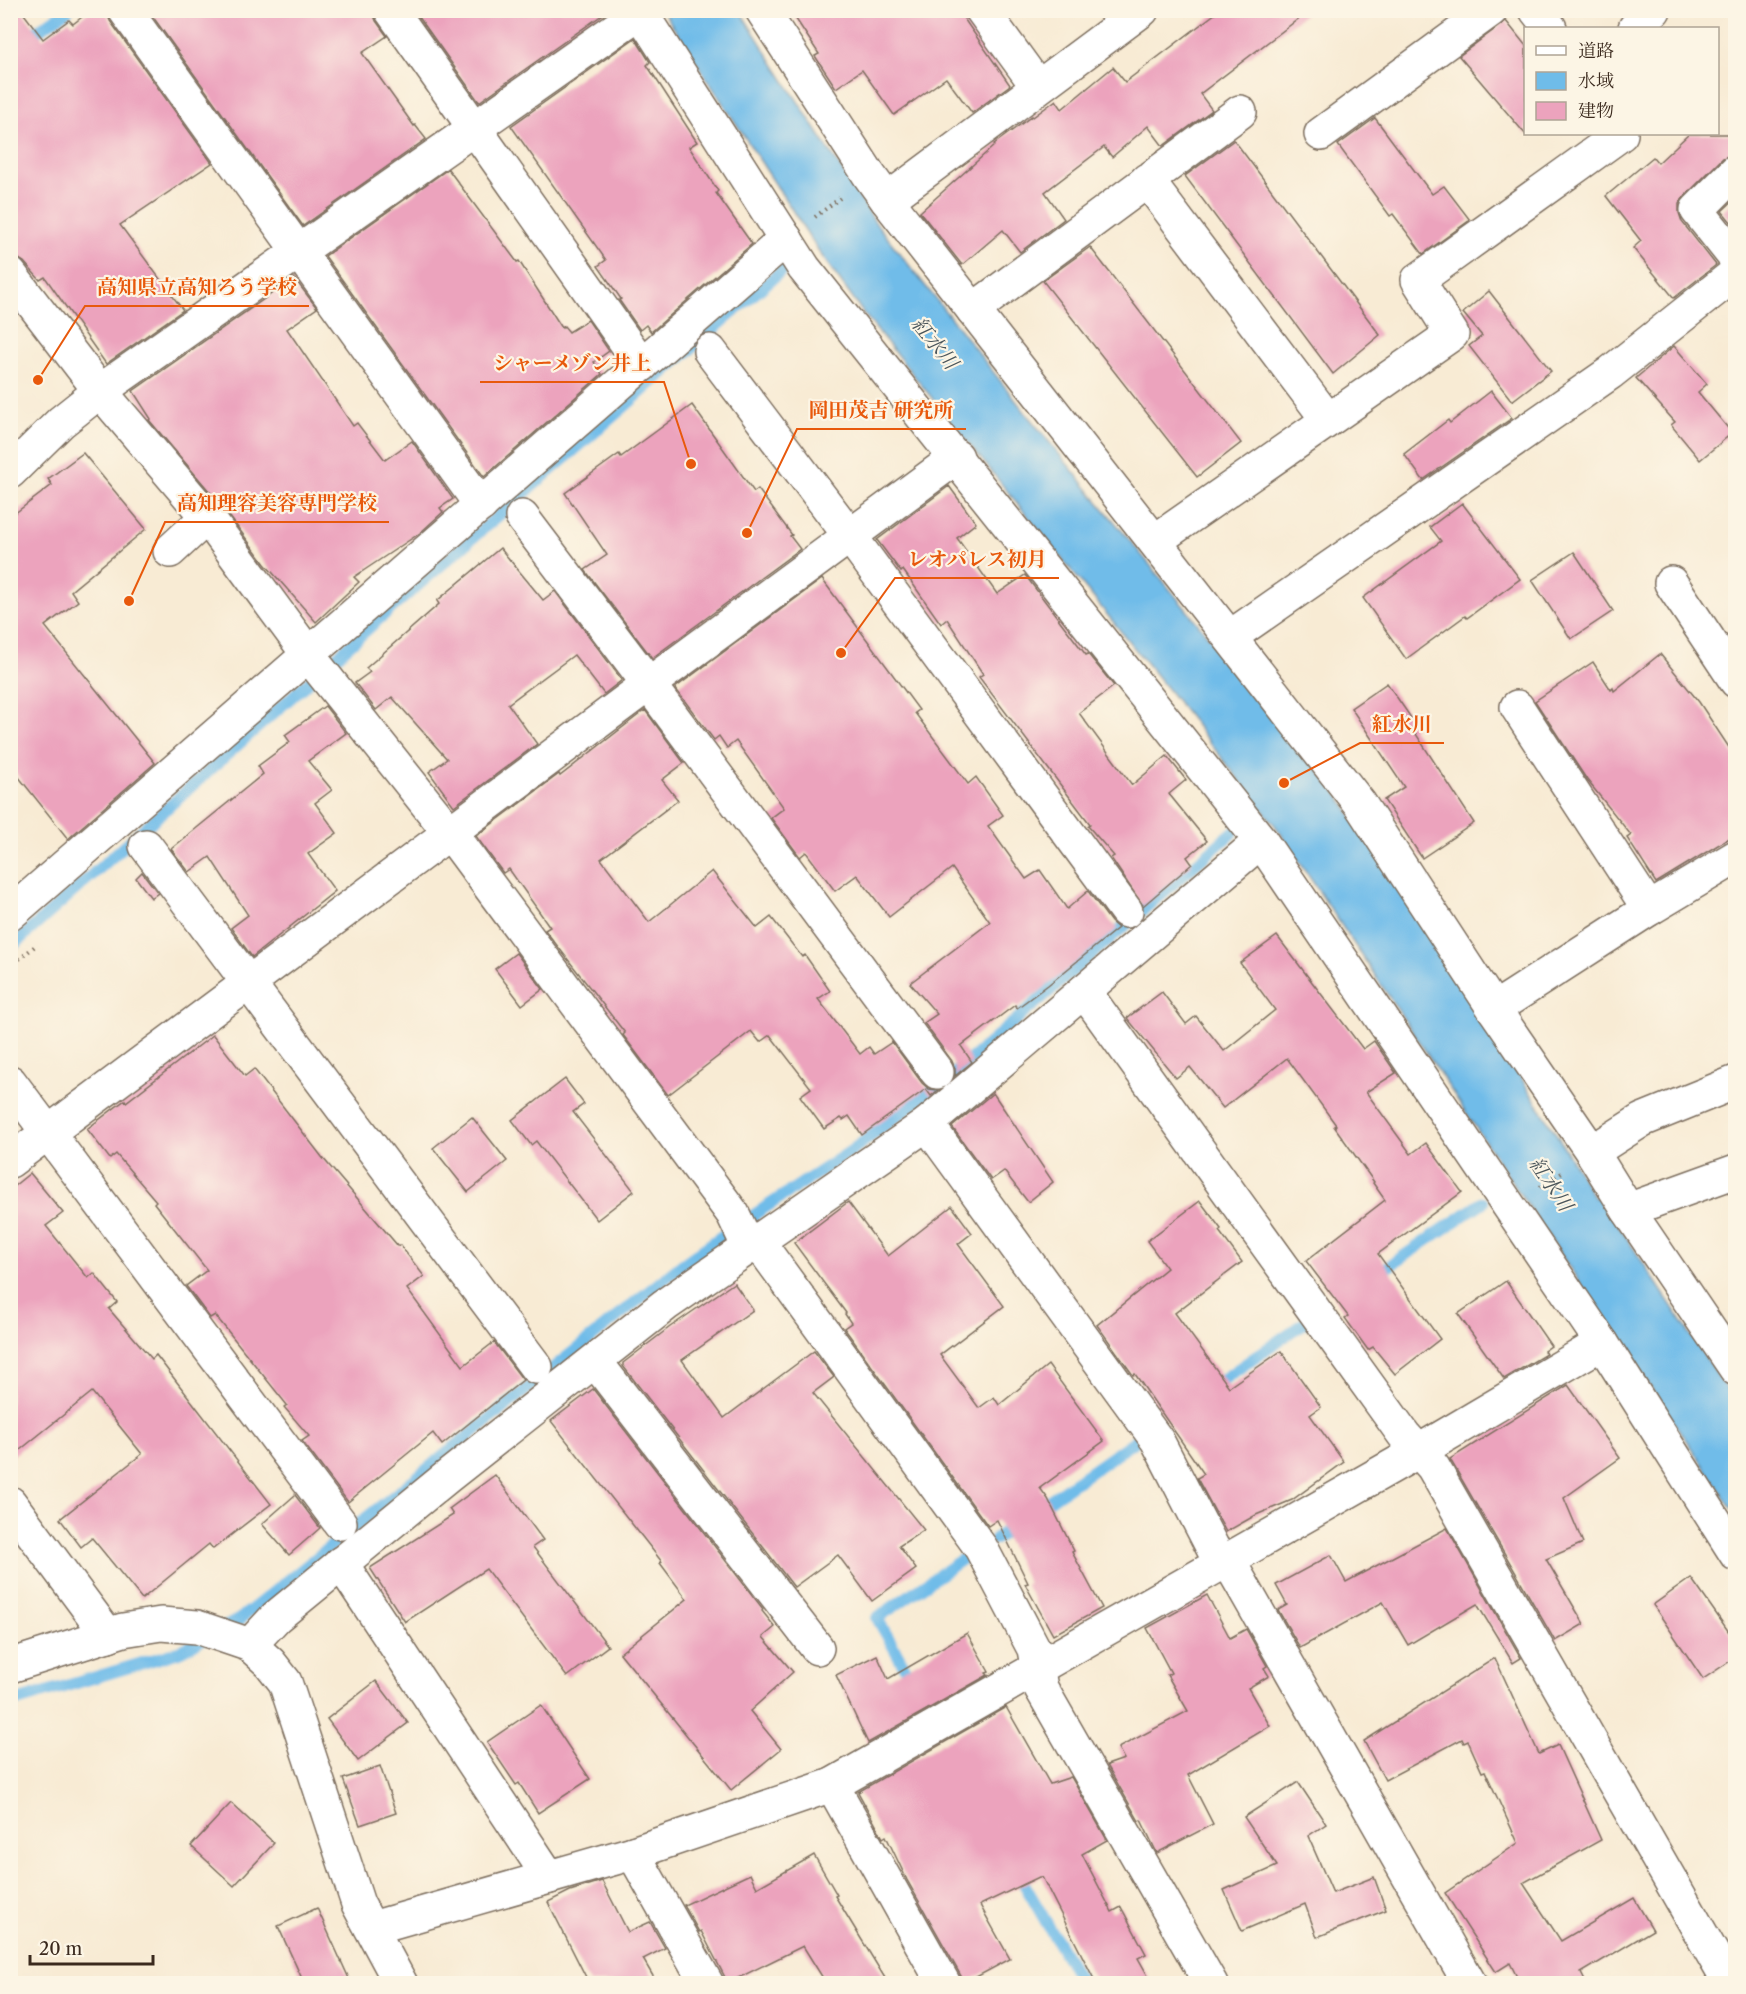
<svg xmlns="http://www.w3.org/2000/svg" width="1746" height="1994" font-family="'Libre Caslon Text','Noto Serif JP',serif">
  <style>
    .water { fill: #6fbce9; stroke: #557384; stroke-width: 1.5 }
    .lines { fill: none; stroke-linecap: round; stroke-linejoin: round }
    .stream { stroke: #6fbce9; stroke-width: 12 }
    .building { fill: #eca3bd }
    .minor-casing { stroke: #7d6e5e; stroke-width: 36 }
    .path { stroke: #7d6e5e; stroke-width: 4; stroke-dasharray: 1.5 4.5; stroke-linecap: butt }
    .minor { stroke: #fff; stroke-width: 33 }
    .labels { text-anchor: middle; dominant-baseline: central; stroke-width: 4.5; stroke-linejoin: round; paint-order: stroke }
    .water-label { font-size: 20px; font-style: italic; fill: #4b565b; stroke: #fcf5e5 }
    .leader { fill: none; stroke: #e8590c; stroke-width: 2 }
    .callout-dot { fill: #e8590c; stroke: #fcf5e5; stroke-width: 2 }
    .callout-label { font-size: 20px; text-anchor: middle; font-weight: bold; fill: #e8590c; stroke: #fcf5e5; stroke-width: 4.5; stroke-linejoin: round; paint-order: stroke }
  </style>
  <rect width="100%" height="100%" fill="#fcf5e5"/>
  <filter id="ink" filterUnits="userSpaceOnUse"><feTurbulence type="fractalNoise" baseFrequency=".0167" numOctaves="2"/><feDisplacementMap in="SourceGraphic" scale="12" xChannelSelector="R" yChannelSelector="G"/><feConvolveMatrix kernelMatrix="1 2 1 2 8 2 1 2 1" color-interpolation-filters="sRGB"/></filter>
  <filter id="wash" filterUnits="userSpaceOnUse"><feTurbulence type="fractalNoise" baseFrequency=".008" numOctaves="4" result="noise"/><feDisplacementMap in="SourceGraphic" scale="24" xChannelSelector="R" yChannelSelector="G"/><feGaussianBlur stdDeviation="1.35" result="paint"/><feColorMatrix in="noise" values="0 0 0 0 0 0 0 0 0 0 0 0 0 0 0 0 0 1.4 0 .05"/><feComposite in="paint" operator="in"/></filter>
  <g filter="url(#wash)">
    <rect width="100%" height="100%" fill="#f8ebd4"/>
    <path class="water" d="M663,11H740L875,222L1028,416L1339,796L1477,1008L1557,1135L1594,1198L1599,1196L1735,1402V1513L1518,1191L1277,828L1169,691L864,314L822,256Z"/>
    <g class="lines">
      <g class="stream">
        <path d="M24,40L68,10"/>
        <path d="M10,948L379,619L789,264"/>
        <path d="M1376,1275L1483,1202"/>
        <path d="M1211,1388L1304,1323"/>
        <path d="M1037,1509L1139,1438"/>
        <path d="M995,1539L1016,1524"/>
        <path d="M10,1703L179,1652L240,1619L683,1264L725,1234L851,1151L948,1079L1233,832"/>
        <path d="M929,1710L877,1618L961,1560"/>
        <path d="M1016,1870L1082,1984"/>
      </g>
    </g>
    <g id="blocks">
      <g class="building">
        <path d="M10,10H21L43,39L69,20L73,24L91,10H106L110,21L212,163L120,225L183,310L106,364L45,277L40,280L24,262L14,256L10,252Z"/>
        <path d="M148,10H372L376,21L387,36L362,53L414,126L415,125L426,139L303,226Z"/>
        <path d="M414,10H609L479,102Z"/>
        <path d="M790,10H958L1010,85L972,113L946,78L894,115L862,70L836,88L815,56L819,54Z"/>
        <path d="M1220,10H1310L1200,94L1212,110L1163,146L1148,126L1112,157L1104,147L1045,192L1064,219L1020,252L1003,230L962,265L920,212L995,145L994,144L1032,116L1033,117L1056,100L1062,109L1113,67L1125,82Z"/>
        <path d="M1506,21L1526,46V135L1459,56Z"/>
        <path d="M635,38L650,62L647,65L697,142L689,147L718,191L716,193L752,244L651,332L646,325L640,330L619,300L621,299L598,266L606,260L511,126Z"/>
        <path d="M1375,118L1432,194L1444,186L1470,220L1423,254L1393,214L1390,216L1338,145Z"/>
        <path d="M1689,134H1736V153L1723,158L1684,197L1679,204V213L1682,222L1716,265L1674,298L1633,248L1641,241L1606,196L1653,157L1658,163Z"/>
        <path d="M1234,140L1380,335L1333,374L1185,176Z"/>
        <path d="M448,169L517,262L519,261L562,328L564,326L569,332L588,320L609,351L594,362L602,374L484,477L325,256Z"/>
        <path d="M1736,198V228L1722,211Z"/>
        <path d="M1090,247L1241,443L1197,477L1043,281Z"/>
        <path d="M294,278L317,308L287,329L353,426L357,423L385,460L412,441L453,499L440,508L443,512L420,533L354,577L359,582L316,622L265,564L221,505L149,420L151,419L133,391Z"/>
        <path d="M1489,291L1551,371L1512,401L1469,346L1482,336L1463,313Z"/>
        <path d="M1674,346L1707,384L1698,392L1732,433L1700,460L1671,425L1675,422L1636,378Z"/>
        <path d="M1491,391L1512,418L1423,480L1404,454L1448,420L1450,423Z"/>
        <path d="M692,405L754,492L758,489L792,535L790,536L800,549L652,658L585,570L607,555L565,493L619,454L621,457Z"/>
        <path d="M83,453L146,529L71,591L78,601L45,626L155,763L68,839L10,766V517L52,485L48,479Z"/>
        <path d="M949,486L976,523L957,538L997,594L1025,575L1086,655L1088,654L1114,686L1079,713L1132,785L1167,756L1186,780L1169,794L1207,841L1187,857L1192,864L1143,906L1111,858L1114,856L1088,826L1090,824L979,677L983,674L947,619L941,624L903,570L901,572L877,540Z"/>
        <path d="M1462,503L1520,579L1467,618L1465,616L1406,659L1363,598L1441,541L1430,527Z"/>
        <path d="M500,548L543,600L555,591L622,680L604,694L574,655L508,704L537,744L454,806L429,772L447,759L392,697L376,710L355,683L370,672L366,668L439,604L437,601Z"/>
        <path d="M1574,552L1613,611L1571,639L1532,580Z"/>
        <path d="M822,579L919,710L915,713L968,784L976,777L1003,815L988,826L1026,879L1040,870L1067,909L1088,891L1111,922L1118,928L1048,985L1017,1008L1015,1005L961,1046L972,1062L955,1076V1069L952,1061L924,1023L937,1014L910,983L990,922L952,868L889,917L857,875L835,891L806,852L800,857L771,818L784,808L736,741L727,748L719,736L714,740L675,688Z"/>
        <path d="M1660,654L1699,702L1736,758V834L1656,883L1627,838L1631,835L1587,780L1535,701L1593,662L1611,690L1613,688L1614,691Z"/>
        <path d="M1387,683L1416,725L1412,728L1474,823L1422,858L1384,800L1404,787L1351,708Z"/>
        <path d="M325,706L346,733L308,761L332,790L315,803L337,833L308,854L335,891L252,957L231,928L248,915L210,857L189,872L171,849L263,774L258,766L290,742L285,735Z"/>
        <path d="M645,710L684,763L662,780L678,800L601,859L649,922L712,871L757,928L771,917L802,957L805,955L830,991L818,999L860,1054L869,1047L874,1054L892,1042L922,1083L929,1089L938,1090L931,1096L926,1089L862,1135L849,1116L843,1120L841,1118L824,1129L800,1096L811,1088L770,1035L760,1042L751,1031L668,1095L623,1035L625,1033L545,930L550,927L509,869L503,873L478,839L476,836L559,774L560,776Z"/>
        <path d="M142,872L158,893L151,898L136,878Z"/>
        <path d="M1277,936L1363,1049L1374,1041L1396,1073L1366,1092L1411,1154L1426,1143L1462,1192L1378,1254L1440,1339L1395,1374L1373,1347L1368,1350L1345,1318L1348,1316L1306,1261L1385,1200L1373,1183L1374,1182L1334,1126L1336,1125L1287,1058L1223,1108L1190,1067L1176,1078L1127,1018L1162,992L1186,1024L1196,1016L1224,1051L1275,1010L1240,963Z"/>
        <path d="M516,953L543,989L522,1005L495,969Z"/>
        <path d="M213,1035L245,1076L254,1069L322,1157L398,1246L400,1245L424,1276L407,1289L463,1366L494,1342L523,1380L442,1445L433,1433L348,1502L302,1441L309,1436L284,1407L287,1405L215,1315L210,1318L186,1286L207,1270L154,1203L156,1201L116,1154L110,1159L87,1129L125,1100L126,1102Z"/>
        <path d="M565,1079L584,1104L573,1112L634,1191L597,1220L536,1141L531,1145L512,1120Z"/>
        <path d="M993,1093L1053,1182L1028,1202L1004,1171L991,1180L952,1127Z"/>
        <path d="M472,1117L507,1161L468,1192L433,1148Z"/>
        <path d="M30,1173L63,1213L46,1226L88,1278L94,1273L117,1302L109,1309L152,1359L156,1355L271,1504L213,1549L209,1544L142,1599L92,1538L81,1547L60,1519L142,1454L92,1392L10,1458V1181L14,1186Z"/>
        <path d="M1200,1201L1221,1229L1219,1231L1242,1262L1175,1313L1229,1387L1281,1351L1321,1407L1310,1415L1344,1462L1292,1500L1256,1515L1226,1532L1197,1478L1204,1474L1135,1374L1133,1375L1097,1325L1167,1268L1147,1241Z"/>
        <path d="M848,1202L888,1256L952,1206L972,1233L958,1244L1004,1306L940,1355L979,1408L994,1397L999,1405L1048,1365L1104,1441L1040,1488L1048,1499L1074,1551L1072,1552L1102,1608L1053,1635L1025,1584L1028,1583L997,1520L988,1526L844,1328L851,1323L845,1314L846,1313L794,1243Z"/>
        <path d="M1506,1281L1551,1346L1544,1351L1546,1354L1504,1379L1458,1314Z"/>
        <path d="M734,1283L753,1310L682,1360L724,1418L814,1351L834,1377L813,1393L924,1530L899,1546L916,1569L872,1601L838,1555L794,1587L623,1366V1363L670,1327Z"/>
        <path d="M1568,1385L1620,1458L1564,1498L1583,1543L1546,1559L1584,1624L1555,1641L1450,1459Z"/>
        <path d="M593,1389L763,1609L762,1611L775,1627L763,1637L793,1672L750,1711L781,1749L731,1790L620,1653L687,1599L660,1563L662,1562L551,1421Z"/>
        <path d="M495,1475L543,1540L533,1547L608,1646L567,1677L486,1569L405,1622L370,1568L453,1515L449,1509Z"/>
        <path d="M295,1495L320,1528L289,1555L262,1524Z"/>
        <path d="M1447,1528L1521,1658L1513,1663L1477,1604L1408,1645L1383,1602L1300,1648L1278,1610L1287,1605L1276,1585L1331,1555L1346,1582Z"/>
        <path d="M1691,1578L1736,1642V1657L1703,1679L1653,1605Z"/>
        <path d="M1207,1595L1230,1638L1246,1629L1267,1666L1264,1668L1269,1676L1248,1688L1270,1726L1188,1775L1213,1824L1157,1853L1141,1820L1139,1821L1107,1765L1124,1759L1118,1748L1188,1711L1167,1675L1171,1673L1147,1628Z"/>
        <path d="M967,1633L989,1672L986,1673L988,1675L868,1743L836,1675L877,1655L888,1679Z"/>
        <path d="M1495,1658L1539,1754L1558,1745L1601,1840L1523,1883L1561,1941L1634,1898L1653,1930L1581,1973L1586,1983H1520L1510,1963L1496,1972L1445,1893L1518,1843L1485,1771L1482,1772L1468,1741L1464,1743L1462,1739L1385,1780L1364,1741Z"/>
        <path d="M376,1681L408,1723L358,1761L327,1719Z"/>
        <path d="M541,1705L590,1779L538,1813L519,1783L516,1785L487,1742Z"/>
        <path d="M1006,1707L1050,1784L1071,1777L1107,1840L1082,1854L1112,1912L1121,1907L1146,1954L1138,1958L1152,1983H1096L1042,1877H1039L980,1905L1010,1959L965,1983L907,1880L886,1836L883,1838L858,1792Z"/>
        <path d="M380,1766L396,1813L360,1825L343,1779Z"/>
        <path d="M1298,1782L1326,1824L1308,1836L1333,1893L1374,1877L1386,1910L1317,1937L1305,1904L1242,1931L1224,1890L1277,1866L1244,1817Z"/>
        <path d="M231,1803L274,1843L234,1886L191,1846Z"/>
        <path d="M814,1855L837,1895L835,1896L888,1983H826L803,1946L728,1983L701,1931L699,1932L684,1905L750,1874L757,1888Z"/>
        <path d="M602,1881L628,1932L650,1922L665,1948L643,1959L657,1983H589L548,1902L570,1891Z"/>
        <path d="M317,1908L351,1983H304L278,1926Z"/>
      </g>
    </g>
  </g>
  <g filter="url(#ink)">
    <use href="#blocks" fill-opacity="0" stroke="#7d6e5e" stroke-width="1.5"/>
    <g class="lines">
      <g class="minor-casing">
        <g id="minor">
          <path d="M125,10L481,505"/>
          <path d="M391,10L642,365"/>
          <path d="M639,10L804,268L1261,841L1602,1343L1736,1554"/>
          <path d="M762,10L869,175L887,200L1360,804L1494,1009L1592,1152L1628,1210L1736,1369"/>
          <path d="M982,10L1038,87"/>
          <path d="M1536,10L1550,28"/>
          <path d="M1635,28L1654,10"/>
          <path d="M1321,134L1491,10"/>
          <path d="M1736,171L1697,210L1736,259"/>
          <path d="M1147,180L1328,420"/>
          <path d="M887,200L1142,10"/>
          <path d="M10,274L100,391L207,517L316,665L450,833L733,1214L743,1235L767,1254L981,1548L1034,1649L1041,1688L1211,1984"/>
          <path d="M973,310L1240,112"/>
          <path d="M710,351L850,536L1126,911"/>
          <path d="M10,472L61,422L100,391L640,12"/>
          <path d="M522,517L635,666L937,1072"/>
          <path d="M1155,541L1452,334L1418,280L1621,134"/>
          <path d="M170,551L207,517"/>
          <path d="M1671,583L1736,681"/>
          <path d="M1230,637L1610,373L1736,273"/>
          <path d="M1517,707L1649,909"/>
          <path d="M146,846L536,1367"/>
          <path d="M10,914L786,239"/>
          <path d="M1084,991L1404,1435L1433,1467L1730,1984"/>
          <path d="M1494,1009L1649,909L1736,857"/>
          <path d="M10,1082L340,1523"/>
          <path d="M927,1124L1157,1440L1221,1564"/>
          <path d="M1592,1152L1642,1120L1736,1082"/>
          <path d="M10,1161L638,692L957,457"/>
          <path d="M1628,1210L1736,1171"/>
          <path d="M595,1361L817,1648"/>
          <path d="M10,1503L108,1635"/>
          <path d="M1228,1560L1470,1984"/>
          <path d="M341,1563L549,1877"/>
          <path d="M250,1645L276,1617L447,1477L665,1305L927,1124L1261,841"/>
          <path d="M10,1666L123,1630L161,1624L197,1627L250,1645L270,1663L285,1682L358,1904L401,1984"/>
          <path d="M832,1785L944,1984"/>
          <path d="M633,1853L707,1984"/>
          <path d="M372,1928L633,1853L832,1785L1419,1451L1602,1343"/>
        </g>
      </g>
      <g class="path">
        <path d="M815,217L840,198"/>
        <path d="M10,967L35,946"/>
        <path d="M1540,1187L1562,1173"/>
      </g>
      <use href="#minor" class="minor"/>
    </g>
  </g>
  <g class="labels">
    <g class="water-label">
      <text transform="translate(935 343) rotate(51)">紅水川</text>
      <text transform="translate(1551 1184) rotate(56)">紅水川</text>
    </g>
  </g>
  <path class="leader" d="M38 380L85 306H309M691 464L664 382H480M747 533L797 429H966M129 601L165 522H389M841 653L895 578H1059M1284 783L1360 743H1444"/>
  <g class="callout-dot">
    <circle cx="38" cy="380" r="6"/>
    <circle cx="691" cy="464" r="6"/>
    <circle cx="747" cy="533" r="6"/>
    <circle cx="129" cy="601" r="6"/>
    <circle cx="841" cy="653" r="6"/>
    <circle cx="1284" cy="783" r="6"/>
  </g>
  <g class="callout-label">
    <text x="197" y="294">高知県立高知ろう学校</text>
    <text x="572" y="370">シャーメゾン井上</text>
    <text x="881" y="417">岡田茂吉 研究所</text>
    <text x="277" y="510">高知理容美容専門学校</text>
    <text x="977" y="566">レオパレス初月</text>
    <text x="1402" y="731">紅水川</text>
  </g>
  <rect width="1746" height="1994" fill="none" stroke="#fcf5e5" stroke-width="36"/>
  <rect x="1524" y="27" width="195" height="108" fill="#fcf5e5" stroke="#afa495" stroke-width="1.5"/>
  <rect x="1536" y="46" width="30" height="9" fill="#ffffff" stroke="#afa495" stroke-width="1.5"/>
  <text x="1578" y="57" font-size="18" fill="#3b2a1e">道路</text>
  <rect x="1536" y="72" width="30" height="18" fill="#6fbce9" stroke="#afa495" stroke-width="1.5"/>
  <text x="1578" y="87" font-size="18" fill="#3b2a1e">水域</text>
  <rect x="1536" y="102" width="30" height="18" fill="#eca3bd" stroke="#afa495" stroke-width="1.5"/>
  <text x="1578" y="117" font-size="18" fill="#3b2a1e">建物</text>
  <path d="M30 1955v9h123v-9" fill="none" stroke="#3b2a1e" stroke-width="3"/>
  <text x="39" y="1955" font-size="18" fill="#3b2a1e" stroke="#fcf5e5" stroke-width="4.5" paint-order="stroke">20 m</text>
</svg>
